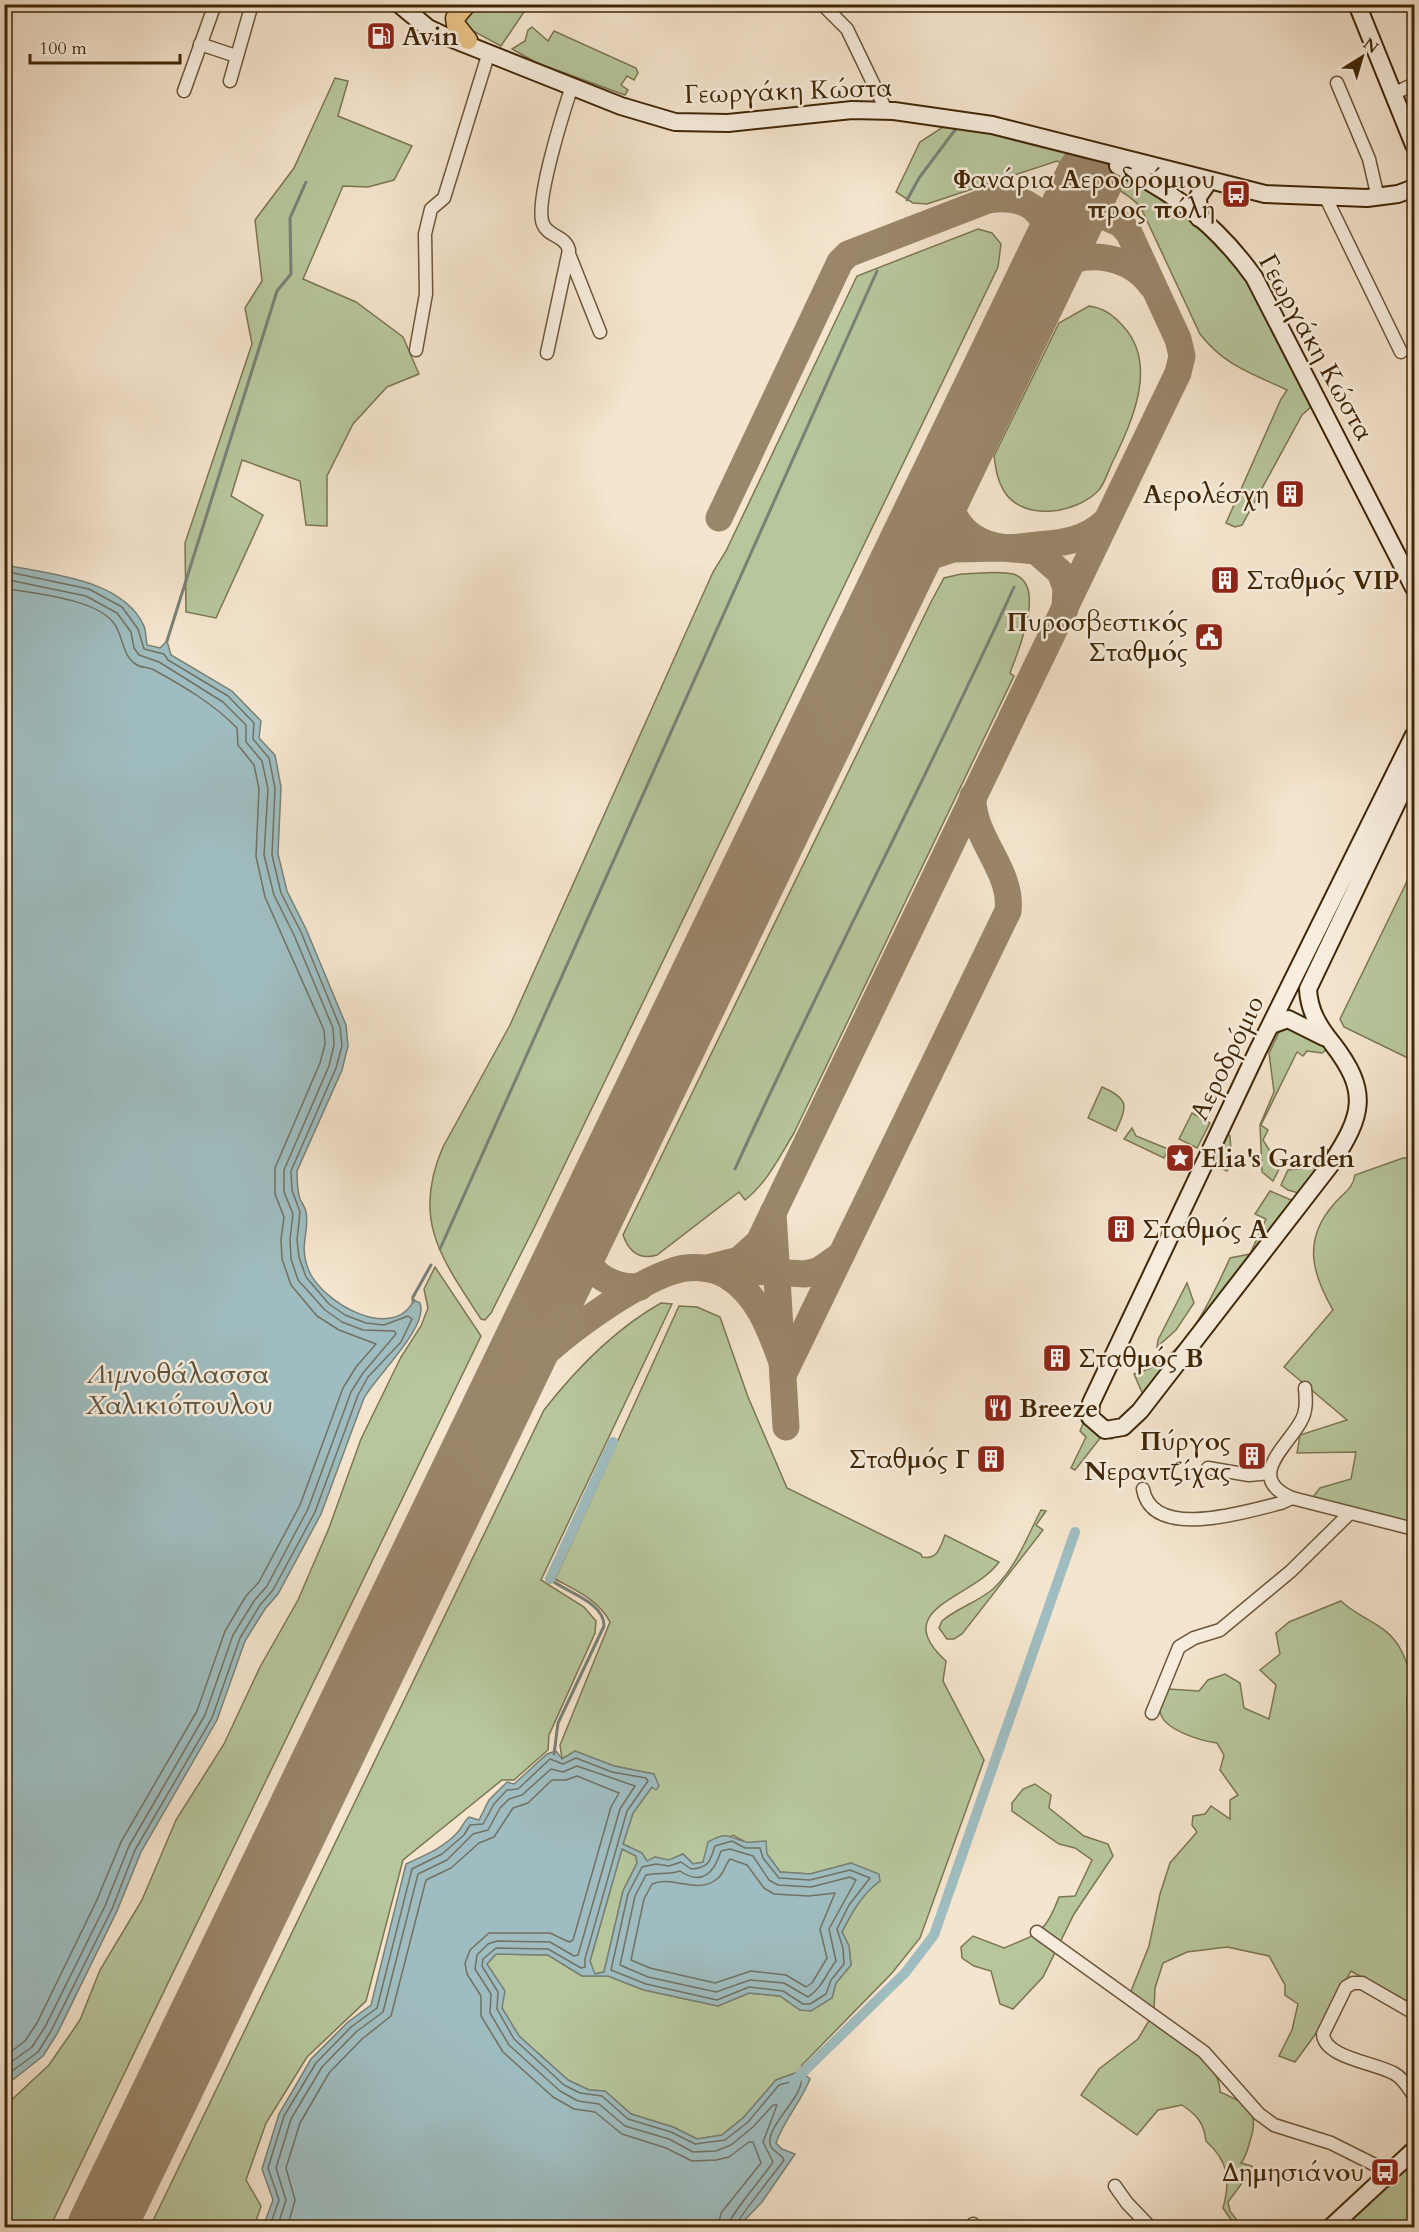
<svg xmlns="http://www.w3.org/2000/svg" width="1419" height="2232" font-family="Cardo,serif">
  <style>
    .green { fill: #b7c69c; stroke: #7c7652; stroke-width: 1.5 }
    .water { fill: #9fbdc0; stroke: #798176; stroke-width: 1.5; fill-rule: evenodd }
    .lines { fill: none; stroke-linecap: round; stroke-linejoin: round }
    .shore { stroke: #707264; stroke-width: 1.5 }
    .stream { stroke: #798176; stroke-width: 3 }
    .canal { stroke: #9fbdc0; stroke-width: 10 }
    .taxiway { stroke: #9a866a; stroke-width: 27 }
    .runway { stroke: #9a866a; stroke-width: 68 }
    .minor-casing { stroke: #6d5639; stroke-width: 15 }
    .secondary-casing { stroke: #402707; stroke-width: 20 }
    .primary-casing { stroke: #402707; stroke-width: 21 }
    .minor { stroke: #f8eedf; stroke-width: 12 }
    .secondary { stroke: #f8eedf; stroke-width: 16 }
    .primary { stroke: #eac287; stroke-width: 18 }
    .labels { text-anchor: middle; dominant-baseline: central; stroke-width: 5; stroke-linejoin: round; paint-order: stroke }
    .poi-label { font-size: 26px; font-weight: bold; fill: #402707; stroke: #f8eedf; text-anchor: start }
    .street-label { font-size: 26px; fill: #402707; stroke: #f8eedf }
    .water-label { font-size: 27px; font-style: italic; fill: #5c543e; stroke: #f8eedf }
  </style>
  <rect width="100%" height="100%" fill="#f5e5ce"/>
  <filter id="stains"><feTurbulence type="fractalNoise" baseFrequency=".00333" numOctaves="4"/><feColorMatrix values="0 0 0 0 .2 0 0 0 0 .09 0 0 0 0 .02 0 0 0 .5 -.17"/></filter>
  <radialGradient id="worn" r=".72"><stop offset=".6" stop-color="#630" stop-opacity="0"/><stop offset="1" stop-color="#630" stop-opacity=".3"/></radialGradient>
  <g class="green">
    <path d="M503,5H519L524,12L501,46L473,31L462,21L466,14Z"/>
    <path d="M532,27L548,41L554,31L636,68L638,73L634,80L627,76L621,85L628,90L625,95L537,63L512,49L525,41L528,30Z"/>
    <path d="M335,78L348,81L338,116L412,146L394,180L368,187L343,186L303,279L356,302L403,337L419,374L387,387L353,424L327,476V526L306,525L300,481L242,460L231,496L263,515L216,618L186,612L185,543L252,344L245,308L262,281L255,220L294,168Z"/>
    <path d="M949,123L1056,147L1130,176L1170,199L1241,270L1313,405L1302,415L1242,525L1235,527L1226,523L1281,399L1287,390C1251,373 1225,366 1200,334L1141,208C1125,187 1081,173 1057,161L927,204L913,203L896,192L920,142Z"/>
    <path d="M978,229L992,233L1001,244L998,267L535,1226L491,1313L485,1320L481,1319C442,1259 411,1220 443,1147L510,1025L713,572L726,551L857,276Z"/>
    <path d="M1089,306C1104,308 1113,315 1123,326C1158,364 1133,419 1114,459C1109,468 1105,484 1098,491C1075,514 1023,522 1004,491C997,480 996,469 994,456L1059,323Z"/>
    <path d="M961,574C976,574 998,570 1013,574C1048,584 1017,653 1010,673L1014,676L794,1133C780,1156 767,1183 745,1200L739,1192L657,1255C640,1260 629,1252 623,1235L931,602L944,578Z"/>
    <path d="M1414,867V1061L1344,1027L1340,1019Z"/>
    <path d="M1286,1025C1307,1027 1327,1042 1339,1058C1347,1070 1358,1083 1357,1099C1355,1128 1322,1173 1302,1194L1288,1190L1281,1185L1288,1170L1315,1167L1326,1149L1332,1152C1358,1100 1364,1098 1329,1048L1322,1053L1307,1051L1303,1056L1297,1052L1261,1125L1268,1130L1263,1140L1280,1167L1273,1181L1262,1172L1260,1125L1274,1092L1269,1053L1282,1026Z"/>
    <path d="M1102,1087C1130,1099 1127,1106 1116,1131L1088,1118Z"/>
    <path d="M1192,1113L1210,1123L1197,1148L1179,1139Z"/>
    <path d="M1132,1128L1136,1136L1168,1149L1164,1158L1124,1139Z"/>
    <path d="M1225,1132L1230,1136L1232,1164L1227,1171L1211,1163Z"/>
    <path d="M1403,1158H1414V1524L1312,1498L1320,1488L1351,1479L1356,1452L1297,1453L1300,1435L1347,1420L1284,1367L1333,1310C1311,1272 1303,1239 1334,1204C1343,1193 1353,1189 1355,1175Z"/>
    <path d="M1270,1191L1296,1202L1144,1397L1134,1374C1184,1362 1211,1300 1230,1258L1250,1254L1266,1219L1255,1214Z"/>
    <path d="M435,1267L481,1336L50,2227H5V2106L49,2065L80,2020L100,1970L142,1900L176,1820L224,1744L260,1667L298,1600L329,1528L361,1439L401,1357L421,1326L428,1308L424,1289Z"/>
    <path d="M1187,1283L1194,1303L1176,1330L1157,1347L1158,1340Z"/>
    <path d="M661,1303L672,1304L541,1580L584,1607L596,1621L595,1633L549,1735L548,1750L514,1780H502L403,1860L366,2001L307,2057L266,2123L246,2180L261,2206L254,2227H150L544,1410C576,1369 615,1329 661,1303Z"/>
    <path d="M679,1306L697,1307L720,1317L748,1397L787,1488L921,1554L922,1557C938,1560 940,1547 945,1535L999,1562C974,1598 887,1608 946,1661L943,1681L984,1760L920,1938L892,1973L802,2065L801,2071L776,2080L744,2117L722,2135L697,2139L673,2127L631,2114L605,2091L589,2090L568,2080L519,2036L502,2008L487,1964L496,1954L548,1955L582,1976H608L644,1990L718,2006L749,1993L780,1996L800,2010L832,1998L836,1983L851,1965L849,1946L842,1932C852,1912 862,1894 880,1881L851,1863L810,1874L780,1872L767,1854L733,1835L707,1851L704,1862L693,1864L683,1854L669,1861L655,1857L647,1862L642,1853L623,1844L633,1813L652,1787L654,1774L614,1766L575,1751L562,1759L560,1745L610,1622C599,1600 575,1590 555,1579Z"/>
    <path d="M1084,1421L1114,1436L1112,1439L1101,1437L1075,1470L1071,1468L1086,1437L1080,1431Z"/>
    <path d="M1041,1510L1046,1511L1036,1525L1043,1530L962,1634L954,1639H947L939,1628L942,1621C957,1608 978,1602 993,1589C1016,1568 1027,1537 1041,1510Z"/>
    <path d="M1341,1601C1362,1621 1387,1623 1401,1650C1404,1656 1408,1665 1409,1672C1411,1690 1400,1709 1414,1725V2007L1351,1971L1317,2032L1295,2062L1279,2056L1292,2030L1298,2004L1285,1995V1985L1269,1956L1227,1947L1187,1952L1163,1963L1155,1988L1154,2011C1176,2031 1220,2061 1220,2092C1246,2104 1261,2109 1250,2141C1248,2149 1246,2157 1241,2163L1252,2166V2176L1242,2183L1228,2202L1230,2211L1242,2227H1236L1223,2208C1231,2179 1228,2161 1206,2141C1204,2123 1197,2115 1182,2105L1158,2110L1137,2135L1081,2095L1099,2069L1138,2039L1150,2019L1129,1996L1149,1946L1160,1894L1170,1863L1197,1832L1192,1825L1193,1816L1205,1814L1211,1806L1230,1819V1800L1238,1795L1220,1770L1224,1755L1217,1743C1202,1741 1162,1730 1160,1711C1159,1704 1166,1695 1169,1689L1199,1691L1208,1680L1225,1674L1240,1683L1244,1708L1269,1719L1276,1685L1260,1670L1280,1654L1276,1633L1289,1622Z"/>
    <path d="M1035,1784L1051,1795L1049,1808L1084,1836L1108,1844L1113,1856L1074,1914L1043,1977L1013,2009L1000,2004L991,1971L974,1966L962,1958L961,1947L973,1936L1004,1948C1039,1933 1045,1934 1059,1897L1075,1896L1092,1860L1075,1848L1059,1844L1012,1811V1803L1023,1789Z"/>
    <path d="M622,1849L636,1856L637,1863L623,1891L604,1972L594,1974L590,1961Z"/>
    <path d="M1408,2161L1414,2169V2227L1337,2228Z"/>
  </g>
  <g class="water">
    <path d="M5,565C49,574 123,579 144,626C146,632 146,639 147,645L160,648L167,641L171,655L232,691L261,721L259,738L275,755L281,787L278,854L287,891L306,929L346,1025L348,1046L342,1070L297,1171C297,1181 297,1190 300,1199C302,1203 305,1207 306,1212C310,1232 298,1245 309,1271C323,1303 393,1343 414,1300L420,1303C429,1327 376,1376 364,1398L321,1514L278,1594L265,1609L245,1641L217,1720L141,1852L117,1911L57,2034L43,2056L5,2086Z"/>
    <path d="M556,1751L562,1759L575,1751L614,1766L654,1774L659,1786L656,1790L652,1787L633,1813L623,1844L642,1853L647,1861L655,1857L669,1860L683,1854L693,1864L703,1862L708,1842C728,1831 728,1837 746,1842C752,1843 760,1841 766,1841L767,1854L780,1872L810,1874L851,1863L879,1874L880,1881C862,1894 852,1912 842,1932L849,1946L851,1965L836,1983L832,1998L811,2011L800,2010L780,1996L749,1993L718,2006L644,1990L608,1976H582L548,1955L496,1954L487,1964L505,1991L502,2008L519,2036L568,2080L589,2090L605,2091L631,2114L673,2127L697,2139L722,2135L744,2117L776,2080L801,2071L810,2079C801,2102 784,2120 776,2143L782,2149L795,2154L762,2202L738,2227H263L273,2200L262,2169L279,2114L311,2059L348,2022L371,2005L406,1864C425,1855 443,1848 457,1833C462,1828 463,1822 469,1817L479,1820L489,1800L507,1782L514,1784L547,1754ZM622,1849L636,1856L637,1863L623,1891L604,1972L595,1974L590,1961Z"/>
  </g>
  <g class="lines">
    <g class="shore">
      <path d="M4,571L89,589L122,607L138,629L144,649L164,654L168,660L228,696L254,723L253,739L269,758L275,788L272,855L281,893L301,932L340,1027L342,1046L336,1068L291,1171L292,1190L300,1212L297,1240L299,1257L306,1277L329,1304L345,1315L366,1323L384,1325L408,1316L412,1319L401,1342L368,1377L358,1395L315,1512L273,1590L260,1605L240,1638L212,1718L135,1850L112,1909L51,2031L38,2052L4,2077"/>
      <path d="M4,579L86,596L117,613L131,632L134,648L139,655L159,662L223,702L246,725V742L262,761L268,789L264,855L274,895L294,935L333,1028L334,1045L329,1066L284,1170V1192L293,1214L290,1239L291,1259L298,1280L325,1310L342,1322L363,1330L394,1331L396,1334L363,1373L351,1392L308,1509L267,1586L254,1601L233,1635L205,1715L129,1846L105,1906L45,2027L32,2047L4,2067"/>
      <path d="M4,588C34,594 93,598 113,622C124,635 121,656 137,665C142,668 149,667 154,670C183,686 214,704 237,728L238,745L254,765L259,789L256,856L265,897L324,1030L325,1044L320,1063L275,1168V1194L284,1217L281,1239L282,1259L291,1285L317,1316L339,1330L376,1344L356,1367L343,1388L300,1505L259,1582L246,1596L225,1631L197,1711L121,1842L96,1902L37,2023L25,2041L4,2057"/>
      <path d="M732,1841L745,1848H760L763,1858L779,1878L810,1880L850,1870L870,1878L849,1905L837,1929L843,1948L844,1964L831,1980L826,1994L810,2004H803L783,1991L749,1987L717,2000L646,1984L611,1970L628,1894L642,1867L656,1864L669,1866L681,1862L691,1869C709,1868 710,1861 715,1846Z"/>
      <path d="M730,1849L753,1856L769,1880L778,1885L811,1887L850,1877L856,1880L829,1929L836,1961C826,1974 822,1988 808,1997L784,1983L750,1980L716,1992L648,1977L620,1965L635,1896L646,1875C658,1872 668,1875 680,1871C702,1886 714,1873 721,1851Z"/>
      <path d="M730,1859L747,1865L764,1888L774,1894L809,1896L835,1893L820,1929L827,1958L812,1983L806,1987L786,1975L751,1971L715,1983L650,1968L631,1960L644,1899L652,1884C673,1875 697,1895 717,1879C724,1874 725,1865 730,1859Z"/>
      <path d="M269,2228L279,2200L268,2168L284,2116L316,2063L351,2027L377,2008L412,1869L442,1854L464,1835L470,1825L483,1824L494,1804L507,1790L518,1789L550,1759L563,1764L576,1758L612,1772L646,1778L648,1781L627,1811L585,1959V1967L581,1968L548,1949L496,1948L483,1959L482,1966L498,1992L497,2009L514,2039L564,2085L580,2093L602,2096L628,2119L671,2132L695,2144L725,2140L748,2122L779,2085L801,2079C804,2097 762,2129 771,2147C775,2153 782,2154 784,2160C777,2170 735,2222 734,2228"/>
      <path d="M277,2228L286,2200L276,2168L291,2119L322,2067L356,2032L383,2012L418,1874L447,1860L473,1834L488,1830L500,1808L509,1799L522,1795L551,1769L563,1772L577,1766L635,1786L620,1809L578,1955L574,1956L550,1942L497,1941L488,1944L477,1955L475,1969L491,1994L490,2013L509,2045L560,2091L578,2101L599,2104L625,2126L669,2139L693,2152L716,2151L731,2145L753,2127L773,2105H777L763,2142L773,2162C765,2175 727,2218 727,2228"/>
      <path d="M287,2228L295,2200L286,2168L300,2123L329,2073L362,2039L391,2016L426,1880L451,1868L479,1843L494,1837L513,1808L528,1803L552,1780H566L577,1776L619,1793L611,1807L573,1940L569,1942L550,1933H489L470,1950L465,1963L467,1974L481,1996V2016L503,2052L553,2097L574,2109L595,2112L622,2134L666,2148L692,2161L716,2160L729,2157L749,2142H753L761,2163L721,2213L718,2228"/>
    </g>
    <g class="stream">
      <path d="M907,200L919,178L958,126"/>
      <path d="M167,641L277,291L291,274L290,218L306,182"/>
      <path d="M735,1169C824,973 925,782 1014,587"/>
      <path d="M440,1249L877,271"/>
      <path d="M413,1302V1297L431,1265"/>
      <path d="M550,1579C565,1592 605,1602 604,1626L558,1723L554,1754"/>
    </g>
    <g class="canal">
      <path d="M550,1579L613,1442"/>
      <path d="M794,2081L905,1973L934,1935L1075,1532"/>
    </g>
    <g class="taxiway">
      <path d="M1031,299C1039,287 1047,275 1059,267C1088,248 1131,257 1151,285"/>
      <path d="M953,462C940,503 956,540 1001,547C1013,549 1026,546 1038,545C1064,543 1085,540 1105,522"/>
      <path d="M719,518L840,262L848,254L988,200C1041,191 1059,230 1043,275"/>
      <path d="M895,581L914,562L953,549L1003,548L1036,551L1060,572L1066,588L1065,609"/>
      <path d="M596,1202C591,1214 585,1226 584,1238C580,1272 611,1288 640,1287"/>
      <path d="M773,1213L786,1427"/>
      <path d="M707,1268L739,1260L759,1242L1178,373L1182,356L1178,339L1129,233L1121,224L1105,217"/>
      <path d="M718,1269L805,1274L818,1271L841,1255"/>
      <path d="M783,1375L1008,911C1013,870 971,837 973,796"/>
      <path d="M477,1449C492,1422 507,1396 527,1372C556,1338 631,1285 673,1271C689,1265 712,1267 726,1275C758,1294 770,1329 782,1362"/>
    </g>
    <path class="runway" d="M101,2228L1090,177"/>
    <g class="minor-casing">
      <g id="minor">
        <path d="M822,4L847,29L886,110"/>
        <path d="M200,44L236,56"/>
        <path d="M230,81L252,4"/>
        <path d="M1337,83L1369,159L1378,198"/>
        <path d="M184,91L215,4"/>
        <path d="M1393,94L1414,84"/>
        <path d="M1326,198L1401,352"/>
        <path d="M569,254L600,332"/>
        <path d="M416,350L426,294L425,234L431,209L444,198L489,52"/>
        <path d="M547,353L569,250C565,235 548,237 543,224C534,204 564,110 572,86"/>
        <path d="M1305,1388C1306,1399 1307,1411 1301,1421C1288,1446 1244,1478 1292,1498L1414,1529"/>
        <path d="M1208,1468L1249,1475L1270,1473"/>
        <path d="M1143,1489C1152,1542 1248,1511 1281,1503L1292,1498"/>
        <path d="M1152,1713L1179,1647L1194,1638L1220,1630L1291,1571L1350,1513"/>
        <path d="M1037,1932L1204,2052L1259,2114L1274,2125L1331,2143L1389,2172"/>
        <path d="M1414,2013L1362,1983H1353L1346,1987L1323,2034C1324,2058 1377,2063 1395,2074C1403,2078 1409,2089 1414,2096"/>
        <path d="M1115,2186L1127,2203L1151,2228"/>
        <path d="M973,2224L976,2228"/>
      </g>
    </g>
    <g class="secondary-casing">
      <g id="secondary">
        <path d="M399,4L428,28L445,36L621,106L675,122L728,123L852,110L894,111L992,125L1265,194L1367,198L1398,194L1414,188"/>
        <path d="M1357,4L1414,145"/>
        <path d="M1118,166C1172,190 1219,228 1254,277L1414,588"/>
        <path d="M1199,218L1198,197L1209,181"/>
        <path d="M1414,735L1257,1052L1091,1403L1090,1417L1105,1430L1123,1427L1140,1411L1331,1164C1363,1115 1370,1092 1332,1043C1319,1027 1309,1011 1308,989L1414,767"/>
        <path d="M1271,1025L1288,1019L1324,1037"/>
        <path d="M1330,2228L1414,2150"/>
      </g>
    </g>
    <g class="primary-casing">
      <path id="primary" d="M467,4L455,18L456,25L468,40"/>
    </g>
    <use href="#minor" class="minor"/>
    <use href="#secondary" class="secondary"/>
    <use href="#primary" class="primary"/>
  </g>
  <defs>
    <g id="fuel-square" transform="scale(1.5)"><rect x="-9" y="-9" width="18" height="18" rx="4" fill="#8f2418" stroke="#f8eedf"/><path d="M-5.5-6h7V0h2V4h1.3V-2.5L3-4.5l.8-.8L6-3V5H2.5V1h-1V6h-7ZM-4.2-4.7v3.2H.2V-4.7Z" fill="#fff"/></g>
    <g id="bus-square" transform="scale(1.5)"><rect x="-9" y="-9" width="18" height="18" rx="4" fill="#8f2418" stroke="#f8eedf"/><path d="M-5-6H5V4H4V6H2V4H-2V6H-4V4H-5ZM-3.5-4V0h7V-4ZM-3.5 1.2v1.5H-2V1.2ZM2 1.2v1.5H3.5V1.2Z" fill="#fff"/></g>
    <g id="building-square" transform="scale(1.5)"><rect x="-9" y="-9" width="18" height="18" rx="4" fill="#8f2418" stroke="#f8eedf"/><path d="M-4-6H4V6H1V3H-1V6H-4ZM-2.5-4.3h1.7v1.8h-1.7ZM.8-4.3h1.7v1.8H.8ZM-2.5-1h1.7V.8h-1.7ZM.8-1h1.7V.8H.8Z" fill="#fff"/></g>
    <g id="civic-square" transform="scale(1.5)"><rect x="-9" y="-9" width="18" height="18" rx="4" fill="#8f2418" stroke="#f8eedf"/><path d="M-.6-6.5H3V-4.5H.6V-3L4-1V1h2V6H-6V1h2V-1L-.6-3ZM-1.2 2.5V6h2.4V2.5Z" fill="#fff"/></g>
    <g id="sight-square" transform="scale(1.5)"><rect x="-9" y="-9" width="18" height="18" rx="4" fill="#8f2418" stroke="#f8eedf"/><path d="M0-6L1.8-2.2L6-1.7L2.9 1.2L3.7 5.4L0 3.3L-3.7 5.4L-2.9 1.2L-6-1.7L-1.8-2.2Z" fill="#fff"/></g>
    <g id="restaurant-square" transform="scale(1.5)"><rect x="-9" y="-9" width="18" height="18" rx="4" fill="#8f2418" stroke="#f8eedf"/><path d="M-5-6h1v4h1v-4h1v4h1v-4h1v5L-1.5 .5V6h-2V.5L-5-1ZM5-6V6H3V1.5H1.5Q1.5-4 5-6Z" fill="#fff"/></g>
  </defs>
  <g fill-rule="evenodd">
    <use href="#fuel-square" x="381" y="36"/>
    <use href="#bus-square" x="1236" y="194"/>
    <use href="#building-square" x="1290" y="494"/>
    <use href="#building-square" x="1225" y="580"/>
    <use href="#civic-square" x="1209" y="637"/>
    <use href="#sight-square" x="1180" y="1158"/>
    <use href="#building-square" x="1121" y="1229"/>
    <use href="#building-square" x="1057" y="1358"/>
    <use href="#restaurant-square" x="998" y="1408"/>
    <use href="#building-square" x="1252" y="1456"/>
    <use href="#building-square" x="991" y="1459"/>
    <use href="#bus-square" x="1385" y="2172"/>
  </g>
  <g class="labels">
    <g class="poi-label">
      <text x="402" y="36">Avin</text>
      <text x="1215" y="179" text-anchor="end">Φανάρια Αεροδρόμιου<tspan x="1215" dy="30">προς πόλη</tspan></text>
      <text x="1269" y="494" text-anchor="end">Αερολέσχη</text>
      <text x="1246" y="580">Σταθμός VIP</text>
      <text x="1188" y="622" text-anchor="end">Πυροσβεστικός<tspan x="1188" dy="30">Σταθμός</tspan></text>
      <text x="1201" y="1158">Elia's Garden</text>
      <text x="1142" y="1229">Σταθμός Α</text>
      <text x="1078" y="1358">Σταθμός B</text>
      <text x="1019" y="1408">Breeze</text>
      <text x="1231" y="1441" text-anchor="end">Πύργος<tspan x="1231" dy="30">Νεραντζίχας</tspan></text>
      <text x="970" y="1459" text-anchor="end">Σταθμός Γ</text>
      <text x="1364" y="2172" text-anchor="end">Δημησιάνου</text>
    </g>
    <g class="street-label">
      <text transform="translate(788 91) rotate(-2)">Γεωργάκη Κώστα</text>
      <text transform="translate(1316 347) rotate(61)">Γεωργάκη Κώστα</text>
      <text transform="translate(1227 1058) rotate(-64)">Αεροδρόμιο</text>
    </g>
    <g class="water-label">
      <text x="179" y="1374">Λιμνοθάλασσα<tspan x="179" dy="31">Χαλικιόπουλου</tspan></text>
    </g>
  </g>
  <rect width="1419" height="2232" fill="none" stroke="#f5e5ce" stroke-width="24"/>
  <rect x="6" y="6" width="1407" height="2220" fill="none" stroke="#402707" stroke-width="3"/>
  <rect x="12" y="12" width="1395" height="2208" fill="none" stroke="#402707" stroke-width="1.5"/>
  <g transform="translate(1362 57) rotate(37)" stroke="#f8eedf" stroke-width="4.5" paint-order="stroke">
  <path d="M0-4.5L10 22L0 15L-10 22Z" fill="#402707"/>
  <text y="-9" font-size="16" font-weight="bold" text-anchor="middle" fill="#402707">N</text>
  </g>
  <path d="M30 54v9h150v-9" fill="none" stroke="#402707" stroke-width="3"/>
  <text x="39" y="54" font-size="18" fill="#402707" stroke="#f8eedf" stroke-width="4.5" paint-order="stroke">100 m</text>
  <rect width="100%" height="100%" filter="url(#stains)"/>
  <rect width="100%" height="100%" fill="url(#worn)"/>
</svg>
